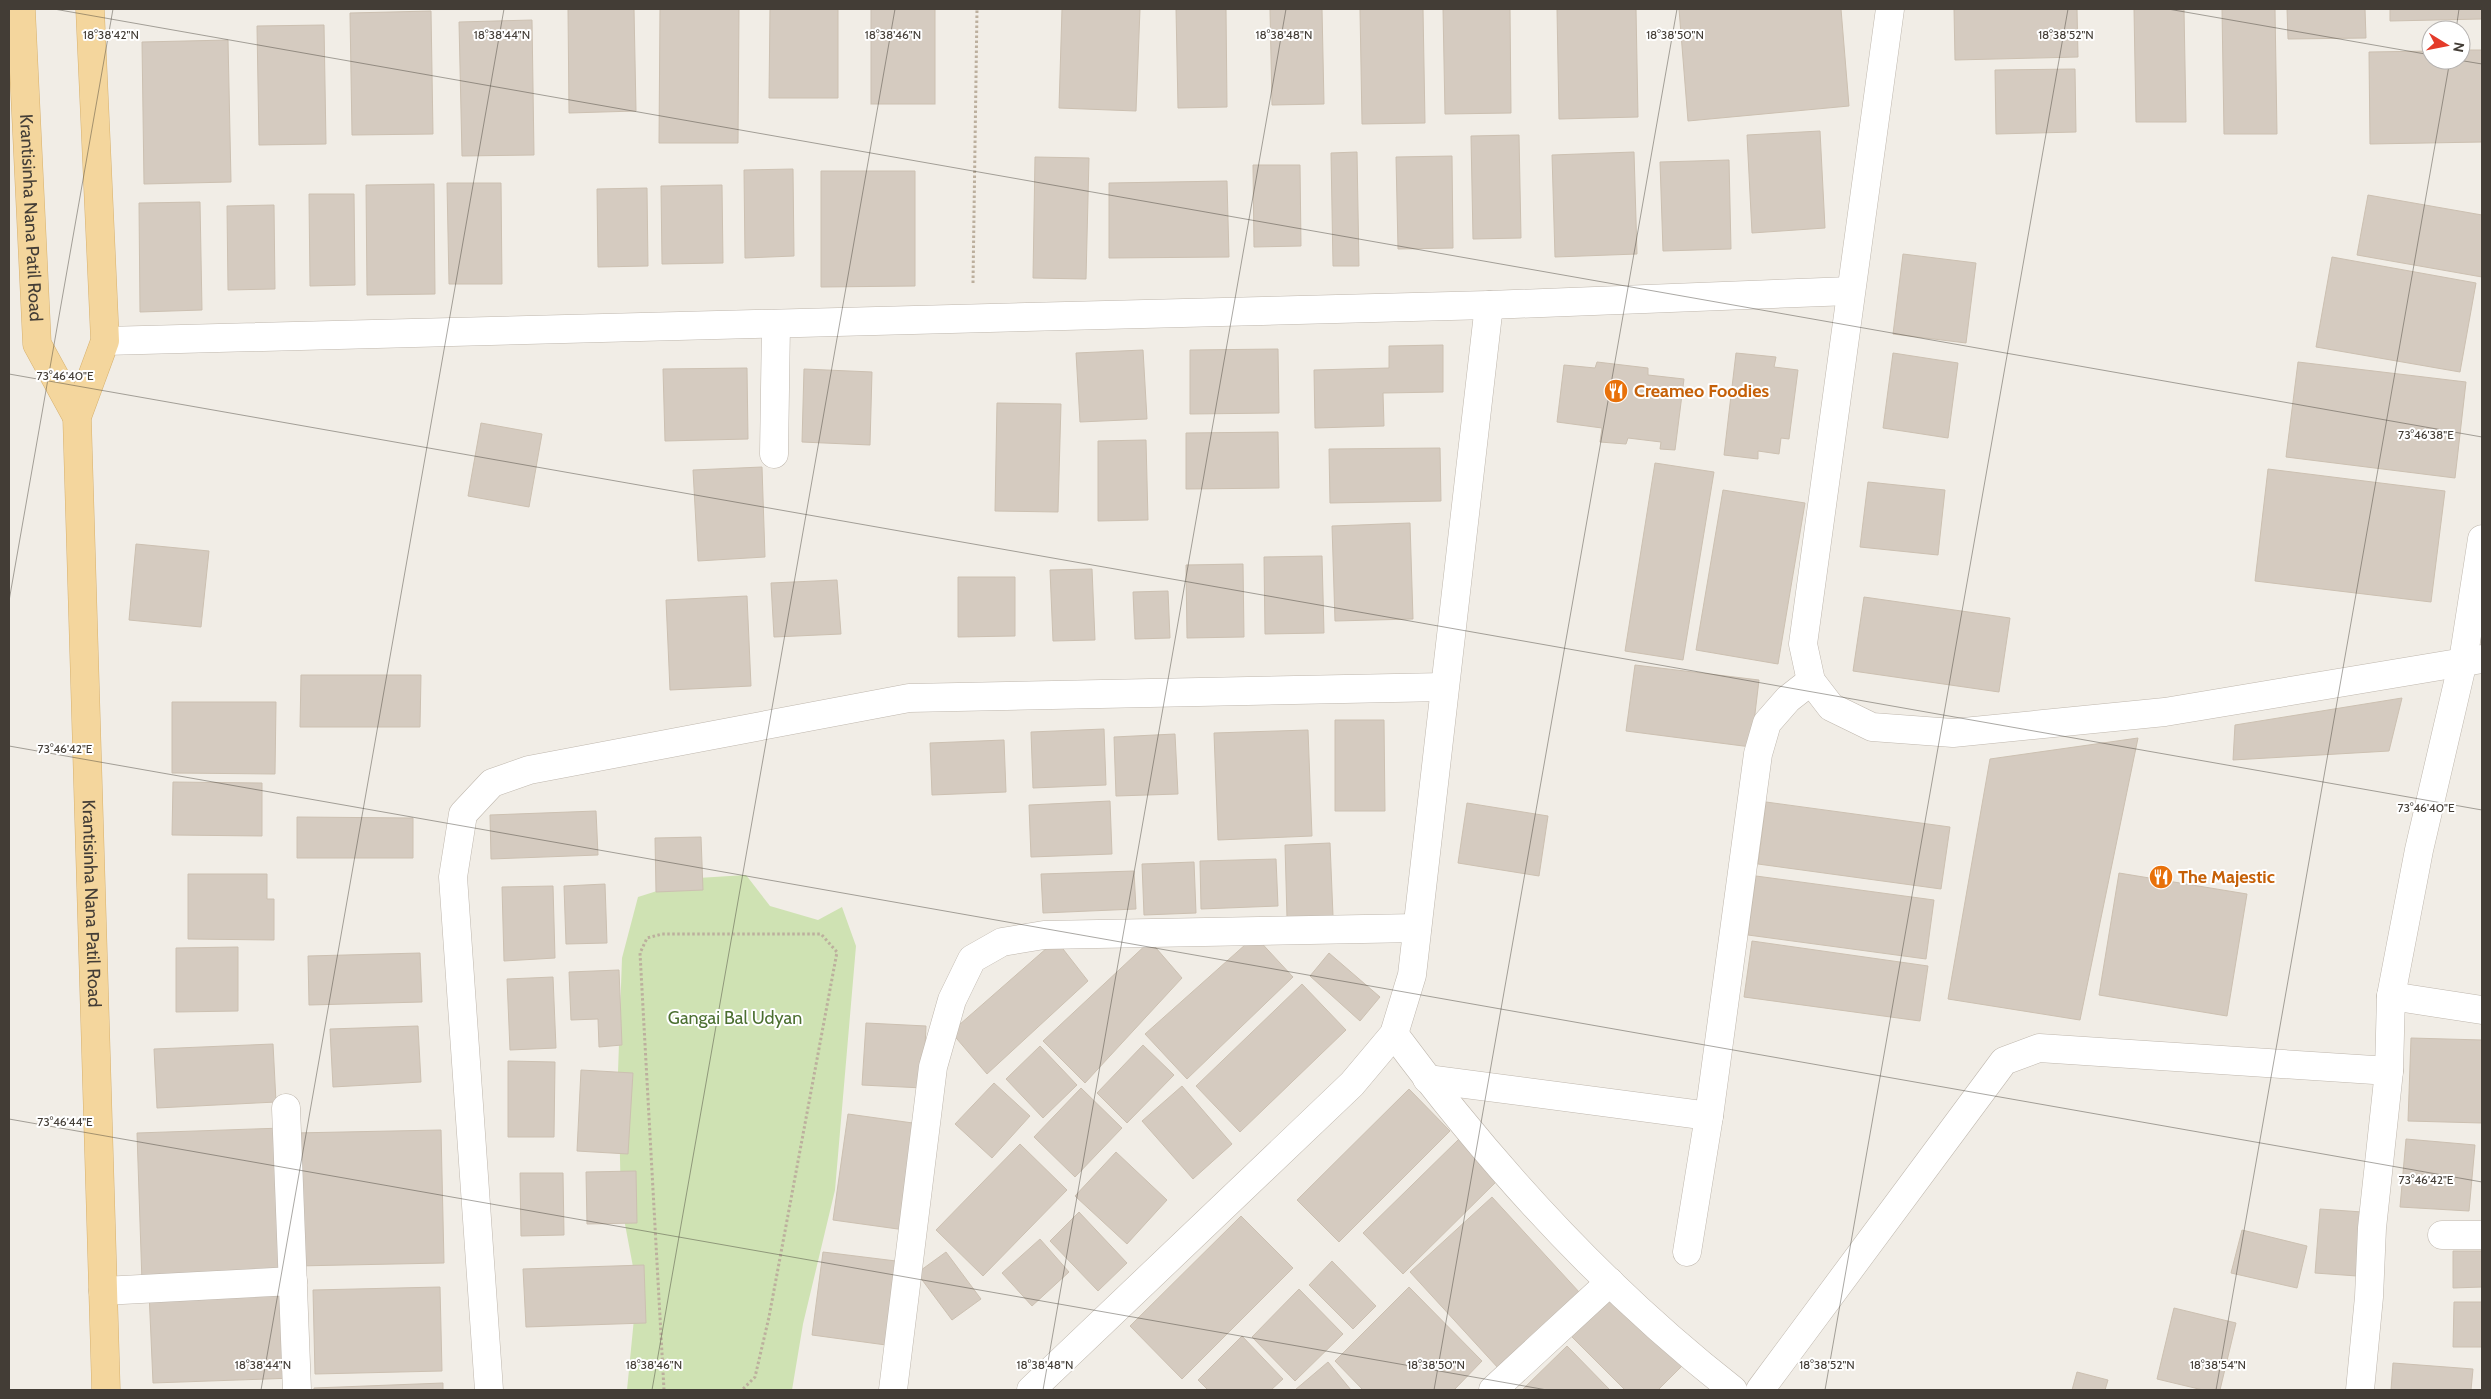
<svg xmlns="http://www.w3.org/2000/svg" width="2491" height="1399" font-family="Cabin,sans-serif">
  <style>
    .green { fill: #cfe2b3 }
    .building { fill: #d5cbc0; stroke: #ccc0b1 }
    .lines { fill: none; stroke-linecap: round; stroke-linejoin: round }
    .minor-casing { stroke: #bfb7ad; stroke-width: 29 }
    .major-casing { stroke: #d7b16e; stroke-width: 29 }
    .path { stroke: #bcaf9d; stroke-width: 3; stroke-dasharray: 2.5 2.5; stroke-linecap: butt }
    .minor { stroke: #fff; stroke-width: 28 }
    .major { stroke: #f4d69d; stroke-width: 28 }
    .ticks { fill: none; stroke: #433d36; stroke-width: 1; stroke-opacity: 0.45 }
    .labels { text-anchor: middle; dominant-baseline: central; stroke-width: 4; stroke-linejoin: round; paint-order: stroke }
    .street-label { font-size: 18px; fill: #433d36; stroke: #fff }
    .food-label { font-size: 18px; font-weight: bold; fill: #c56008; stroke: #fff; text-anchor: start }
    .park-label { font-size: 18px; fill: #4b6f30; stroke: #fff }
    .ticks-label { font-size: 12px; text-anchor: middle; fill: #433d36; stroke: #fff; stroke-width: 4; stroke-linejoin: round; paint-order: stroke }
  </style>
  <rect width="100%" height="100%" fill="#f1ede6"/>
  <path class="green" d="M746,875L770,906L818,920L842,907L856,946L835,1190L803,1324L792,1390H627L637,1288L621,1203L618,1072L622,958L638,897L698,878Z"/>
  <g class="building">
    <path d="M568,9H634L636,111L569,113Z"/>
    <path d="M660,9H739L738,143H659Z"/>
    <path d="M770,9H838V98H769Z"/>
    <rect x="871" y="9" width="64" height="95"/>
    <path d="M1062,9H1140L1136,111L1059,108Z"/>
    <path d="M1176,9H1226L1227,107L1178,108Z"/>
    <path d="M1270,9H1322L1324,104L1272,105Z"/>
    <path d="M1360,9H1423L1425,123L1362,124Z"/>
    <path d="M1443,9H1510L1511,113L1445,114Z"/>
    <path d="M1557,9H1636L1638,117L1559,119Z"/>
    <path d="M1679,9H1841L1849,106L1688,121Z"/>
    <path d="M1954,9H2077L2078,57L1955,60Z"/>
    <path d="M2134,9H2184L2186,122H2136Z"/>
    <path d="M2222,9H2275L2277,134H2224Z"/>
    <path d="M2287,9H2365L2366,38L2288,39Z"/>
    <path d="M2390,9H2482V19L2390,21Z"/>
    <path d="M431,11L433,134L352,135L350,13Z"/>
    <path d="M532,20L534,155L462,156L459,22Z"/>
    <path d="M324,25L326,144L259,145L257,26Z"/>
    <path d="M228,40L231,182L144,184L142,42Z"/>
    <path d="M2461,50H2482V142L2370,144L2369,52L2431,51V60H2461Z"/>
    <path d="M2075,69L2076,132L1996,134L1995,70Z"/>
    <path d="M1820,131L1825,228L1752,233L1747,135Z"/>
    <path d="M1519,135L1521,238L1473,239L1471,136Z"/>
    <path d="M1357,152L1359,266H1333L1331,153Z"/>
    <path d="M1634,152L1637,254L1555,257L1552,155Z"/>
    <path d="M1452,156L1453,248L1398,249L1396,157Z"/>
    <path d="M1035,157L1089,158L1086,279L1033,278Z"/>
    <path d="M1729,160L1731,249L1663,251L1660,162Z"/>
    <path d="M1253,165H1300L1301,246L1254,247Z"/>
    <path d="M793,169L794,256L745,258L744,170Z"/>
    <path d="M821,171H915V286L821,287Z"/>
    <path d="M1227,181L1229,257L1109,258V183Z"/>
    <path d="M447,183H501L502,284H449Z"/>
    <path d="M434,184L435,294L367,295L366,185Z"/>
    <path d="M722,185L723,263L662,264L661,186Z"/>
    <path d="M647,188L648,266L598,267L597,189Z"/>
    <path d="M309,194H354L355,285L310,286Z"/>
    <path d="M2368,195L2482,215V277L2357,255Z"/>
    <path d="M200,202L202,310L140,312L139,203Z"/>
    <path d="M274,205L275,289L228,290L227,206Z"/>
    <path d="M1903,254L1976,263L1966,343L1893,334Z"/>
    <path d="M2332,257L2476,283L2460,372L2316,347Z"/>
    <path d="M1443,345V392L1383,393L1384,426L1315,428L1314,370L1389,368V346Z"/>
    <path d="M1278,349L1279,413L1190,414V350Z"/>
    <path d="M1143,350L1147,419L1080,422L1076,353Z"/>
    <path d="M1736,353L1776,357L1774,367L1798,370L1789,439L1781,438L1779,454L1758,451V459L1724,455Z"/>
    <path d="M1893,353L1958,363L1948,438L1883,428Z"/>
    <path d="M1597,362L1648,368V375L1684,379L1675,450L1660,449L1661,442L1628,438L1626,444L1600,442L1602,428L1557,422L1564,365L1595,368Z"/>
    <path d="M2298,362L2466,382L2455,478L2286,457Z"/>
    <path d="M747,368L748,439L665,441L663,369Z"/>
    <path d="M804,369L872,372L870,445L802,442Z"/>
    <path d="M997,403L1061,404L1058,512L995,511Z"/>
    <path d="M481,423L542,434L529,507L468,496Z"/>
    <path d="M1278,432L1279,488L1186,489V433Z"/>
    <path d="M1146,440L1148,520L1098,521V441Z"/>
    <path d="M1440,448L1441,501L1330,503L1329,449Z"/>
    <path d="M1655,463L1714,472L1683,660L1625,651Z"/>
    <path d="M762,467L765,557L698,561L693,470Z"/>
    <path d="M2268,469L2445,491L2431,602L2255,581Z"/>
    <path d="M1868,482L1945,490L1938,555L1860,547Z"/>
    <path d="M1723,490L1805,503L1778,664L1696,650Z"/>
    <path d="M1410,523L1413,619L1335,621L1332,526Z"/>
    <path d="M136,544L209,551L201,627L129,620Z"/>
    <path d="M1322,556L1324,633L1265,634L1264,557Z"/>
    <path d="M1243,564L1244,637L1187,638L1186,565Z"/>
    <path d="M1092,569L1095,640L1053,641L1050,570Z"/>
    <path d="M958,577H1015V636L958,637Z"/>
    <path d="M837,580L841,634L774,637L771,583Z"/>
    <path d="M1168,591L1170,638L1135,639L1133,592Z"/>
    <path d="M747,596L751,686L670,690L666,600Z"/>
    <path d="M1864,597L2010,618L1999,692L1853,671Z"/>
    <path d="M1635,665L1759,680L1751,747L1626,731Z"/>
    <path d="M301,675H421L420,727H300Z"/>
    <path d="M2402,698L2389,751L2233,760L2235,725Z"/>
    <path d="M172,702H276L275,774L172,773Z"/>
    <path d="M1335,720H1384L1385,811H1335Z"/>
    <path d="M1104,729L1106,785L1033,788L1031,732Z"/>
    <path d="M1308,730L1312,836L1218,840L1214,733Z"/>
    <path d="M1175,734L1178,794L1116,796L1114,737Z"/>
    <path d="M2138,738L2080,1020L1948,999L1990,759Z"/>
    <path d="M1004,740L1006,792L932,795L930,743Z"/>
    <path d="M173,782L262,783V836L172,835Z"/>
    <path d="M1110,801L1112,854L1031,857L1029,805Z"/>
    <path d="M1766,802L1950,827L1941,889L1758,864Z"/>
    <path d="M1467,803L1548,816L1539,876L1458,863Z"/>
    <path d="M596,811L598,855L491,859L490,815Z"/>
    <path d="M297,817L413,818V858H297Z"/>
    <path d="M701,837L703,890L656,892L655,838Z"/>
    <path d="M1330,843L1333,916L1287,918L1285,845Z"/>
    <path d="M1276,859L1278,906L1201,909L1200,861Z"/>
    <path d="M1194,862L1196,913L1144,915L1142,864Z"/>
    <path d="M1134,871L1136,909L1043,913L1041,874Z"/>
    <path d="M2119,873L2247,894L2227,1016L2099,995Z"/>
    <path d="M188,874H267V899H274V940L188,939Z"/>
    <path d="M1756,876L1934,900L1926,959L1748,935Z"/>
    <path d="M605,884L607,943L566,944L564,886Z"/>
    <path d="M553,886L555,958L504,961L502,887Z"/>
    <path d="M1255,936L1293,977L1187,1079L1145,1034Z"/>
    <path d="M1056,940L1088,981L987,1074L951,1032Z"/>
    <path d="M1150,941L1182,978L1085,1083L1043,1041Z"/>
    <path d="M1752,941L1928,966L1920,1021L1744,997Z"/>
    <path d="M238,947V1011L176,1012V948Z"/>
    <path d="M420,953L422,1002L309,1005L308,956Z"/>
    <path d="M1329,953L1380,997L1360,1021L1310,976Z"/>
    <path d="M619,970L622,1045L599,1047L598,1019L571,1020L569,972Z"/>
    <path d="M553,977L556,1048L510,1050L507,979Z"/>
    <path d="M1302,984L1346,1030L1240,1132L1196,1086Z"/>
    <path d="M866,1023L926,1026L923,1088L862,1085Z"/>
    <path d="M418,1026L421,1082L333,1087L330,1029Z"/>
    <path d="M2411,1038L2482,1040V1123L2408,1121Z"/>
    <path d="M273,1044L276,1102L157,1108L154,1049Z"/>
    <path d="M1143,1045L1174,1075L1127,1123L1097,1093Z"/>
    <path d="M1040,1046L1077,1085L1043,1118L1006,1079Z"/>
    <path d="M508,1061L555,1062L554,1137H508Z"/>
    <path d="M581,1070L633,1073L628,1154L577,1151Z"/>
    <path d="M994,1083L1030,1116L992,1158L955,1124Z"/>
    <path d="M1182,1086L1232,1144L1193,1179L1142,1121Z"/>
    <path d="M1081,1088L1122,1128L1075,1177L1034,1137Z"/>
    <path d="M1409,1089L1450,1131L1339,1242L1297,1200Z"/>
    <path d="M848,1114L920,1124L905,1230L833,1220Z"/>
    <path d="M283,1128L288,1277L142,1282L137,1133Z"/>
    <path d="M441,1130L444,1263L296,1266L294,1133Z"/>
    <path d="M1459,1139L1499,1179L1403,1274L1363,1233Z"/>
    <path d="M2406,1139L2475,1145L2469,1211L2400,1207Z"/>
    <path d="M1020,1144L1067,1190L983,1276L936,1230Z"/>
    <path d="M1116,1152L1167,1200L1127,1244L1075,1196Z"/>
    <path d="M636,1171L637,1223L587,1224L586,1172Z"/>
    <path d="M520,1173H563L564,1235L521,1236Z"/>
    <path d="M1492,1197L1580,1293L1499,1369L1410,1272Z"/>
    <path d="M2320,1209L2362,1212L2357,1276L2315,1273Z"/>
    <path d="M1079,1212L1127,1263L1098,1291L1050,1241Z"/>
    <path d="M1241,1216L1293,1268L1182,1379L1130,1326Z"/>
    <path d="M2242,1230L2307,1246L2297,1288L2231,1273Z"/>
    <path d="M1040,1239L1069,1272L1032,1306L1002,1273Z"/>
    <path d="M2453,1251H2482V1287L2453,1288Z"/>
    <path d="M823,1252L896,1261L886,1345L812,1335Z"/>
    <path d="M946,1252L981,1299L952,1320L917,1273Z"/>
    <path d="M1332,1261L1376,1306L1353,1329L1309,1285Z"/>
    <path d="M644,1265L646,1323L526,1327L523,1269Z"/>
    <path d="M291,1286L295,1378L153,1383L149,1292Z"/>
    <path d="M440,1287L442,1371L315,1374L313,1290Z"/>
    <path d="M1409,1287L1482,1361L1454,1390H1363L1335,1361Z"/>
    <path d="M1299,1289L1343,1334L1295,1381L1252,1337Z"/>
    <path d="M1613,1293L1683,1365L1658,1390H1625L1571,1336Z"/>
    <path d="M2454,1302H2482V1347H2453Z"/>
    <path d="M2174,1308L2236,1323L2220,1390H2203L2157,1379Z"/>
    <path d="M1242,1336L1283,1379L1271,1390H1208L1198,1380Z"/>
    <path d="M1567,1346L1610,1390H1522Z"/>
    <path d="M1328,1362L1351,1390H1295Z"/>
    <path d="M2393,1363L2473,1369L2471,1390H2391Z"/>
    <path d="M2077,1372L2108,1380L2105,1390H2072Z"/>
    <path d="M443,1383V1390H314V1388Z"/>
  </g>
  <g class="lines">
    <g class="minor-casing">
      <g id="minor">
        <path d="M1890,9L1803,644L1811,681L1831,707L1872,727L1953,733L2165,712L2482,659"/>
        <path d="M105,341L1489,305L1850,291"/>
        <path d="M774,454L776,324"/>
        <path d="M2391,996L2482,1010"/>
        <path d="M1394,1034C1491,1165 1604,1289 1733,1390"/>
        <path d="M1427,1079L1709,1116"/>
        <path d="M286,1108L297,1390"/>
        <path d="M2442,1235H2482"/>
        <path d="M1687,1252L1709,1116L1758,754L1767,723L1788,699L1811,681"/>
        <path d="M103,1291L293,1281"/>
        <path d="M489,1390L453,877L463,814L492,783L529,770L909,698L1444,687"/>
        <path d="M893,1390L933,1067L952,1000L972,959L1002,942L1044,935L1417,928"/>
        <path d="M1031,1390L1352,1084L1394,1034L1412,975L1489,305"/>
        <path d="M1493,1390L1610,1282"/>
        <path d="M1760,1390L2004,1061L2039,1048L2389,1071"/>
        <path d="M2360,1390L2369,1297L2372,1228L2389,1071L2391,996L2419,850L2463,661L2482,539"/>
      </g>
    </g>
    <g class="major-casing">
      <g id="major">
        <path id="s1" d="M21,9L37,344L77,417"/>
        <path id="s2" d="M90,9L105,341L77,417L106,1390"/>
      </g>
    </g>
    <g class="path">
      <path d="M973,283L977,9"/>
      <path d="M664,1390L640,953L647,938L662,934H821L837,952L769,1317L755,1377L742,1390"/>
    </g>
    <use href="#minor" class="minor"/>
    <use href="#major" class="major"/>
  </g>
  <path class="ticks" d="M54,9L2482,437M2168,9L2431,55M2456,30L2459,9M2458,60L2482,64M9,374L2482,810M9,601L113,9M9,746L2482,1182M9,1119L1547,1390M261,1390L504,9M652,1390L895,9M1043,1390L1286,9M1434,1390L1677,9M1825,1390L2068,9M2216,1390L2450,60"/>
  <defs>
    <g id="restaurant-disc" transform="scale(1.25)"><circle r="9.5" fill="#e8710a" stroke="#fff"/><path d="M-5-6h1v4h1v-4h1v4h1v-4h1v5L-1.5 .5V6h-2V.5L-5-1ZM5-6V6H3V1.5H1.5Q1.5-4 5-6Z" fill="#fff"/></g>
  </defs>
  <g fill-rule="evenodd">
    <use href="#restaurant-disc" x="1616" y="391"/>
    <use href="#restaurant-disc" x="2161" y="877"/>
  </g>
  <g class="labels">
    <g class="street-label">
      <text stroke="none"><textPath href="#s1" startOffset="209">Krantisinha Nana Patil Road</textPath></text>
      <text stroke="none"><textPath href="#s2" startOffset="900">Krantisinha Nana Patil Road</textPath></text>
    </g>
    <g class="food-label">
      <text x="1634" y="391">Creameo Foodies</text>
      <text x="2178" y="877">The Majestic</text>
    </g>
    <g class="park-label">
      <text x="735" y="1018">Gangai Bal Udyan</text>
    </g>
  </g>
  <g class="ticks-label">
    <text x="111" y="39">18°38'42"N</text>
    <text x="502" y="39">18°38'44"N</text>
    <text x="893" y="39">18°38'46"N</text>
    <text x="1284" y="39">18°38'48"N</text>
    <text x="1675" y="39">18°38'50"N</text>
    <text x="2066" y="39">18°38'52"N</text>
    <text x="65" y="380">73°46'40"E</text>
    <text x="2426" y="439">73°46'38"E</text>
    <text x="65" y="753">73°46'42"E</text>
    <text x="2426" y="812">73°46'40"E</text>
    <text x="65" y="1126">73°46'44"E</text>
    <text x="2426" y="1184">73°46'42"E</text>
    <text x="263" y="1369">18°38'44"N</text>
    <text x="654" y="1369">18°38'46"N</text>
    <text x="1045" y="1369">18°38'48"N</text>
    <text x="1436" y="1369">18°38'50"N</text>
    <text x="1827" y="1369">18°38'52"N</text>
    <text x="2218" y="1369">18°38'54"N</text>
  </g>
  <rect width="2491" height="1399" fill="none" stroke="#433d36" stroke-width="20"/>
  <g transform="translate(2446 45) rotate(100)"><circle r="24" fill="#ffffff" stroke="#b4b1af"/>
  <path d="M0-4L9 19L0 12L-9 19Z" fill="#e43b2a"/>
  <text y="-8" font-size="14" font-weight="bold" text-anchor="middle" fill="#433d36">N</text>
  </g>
</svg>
